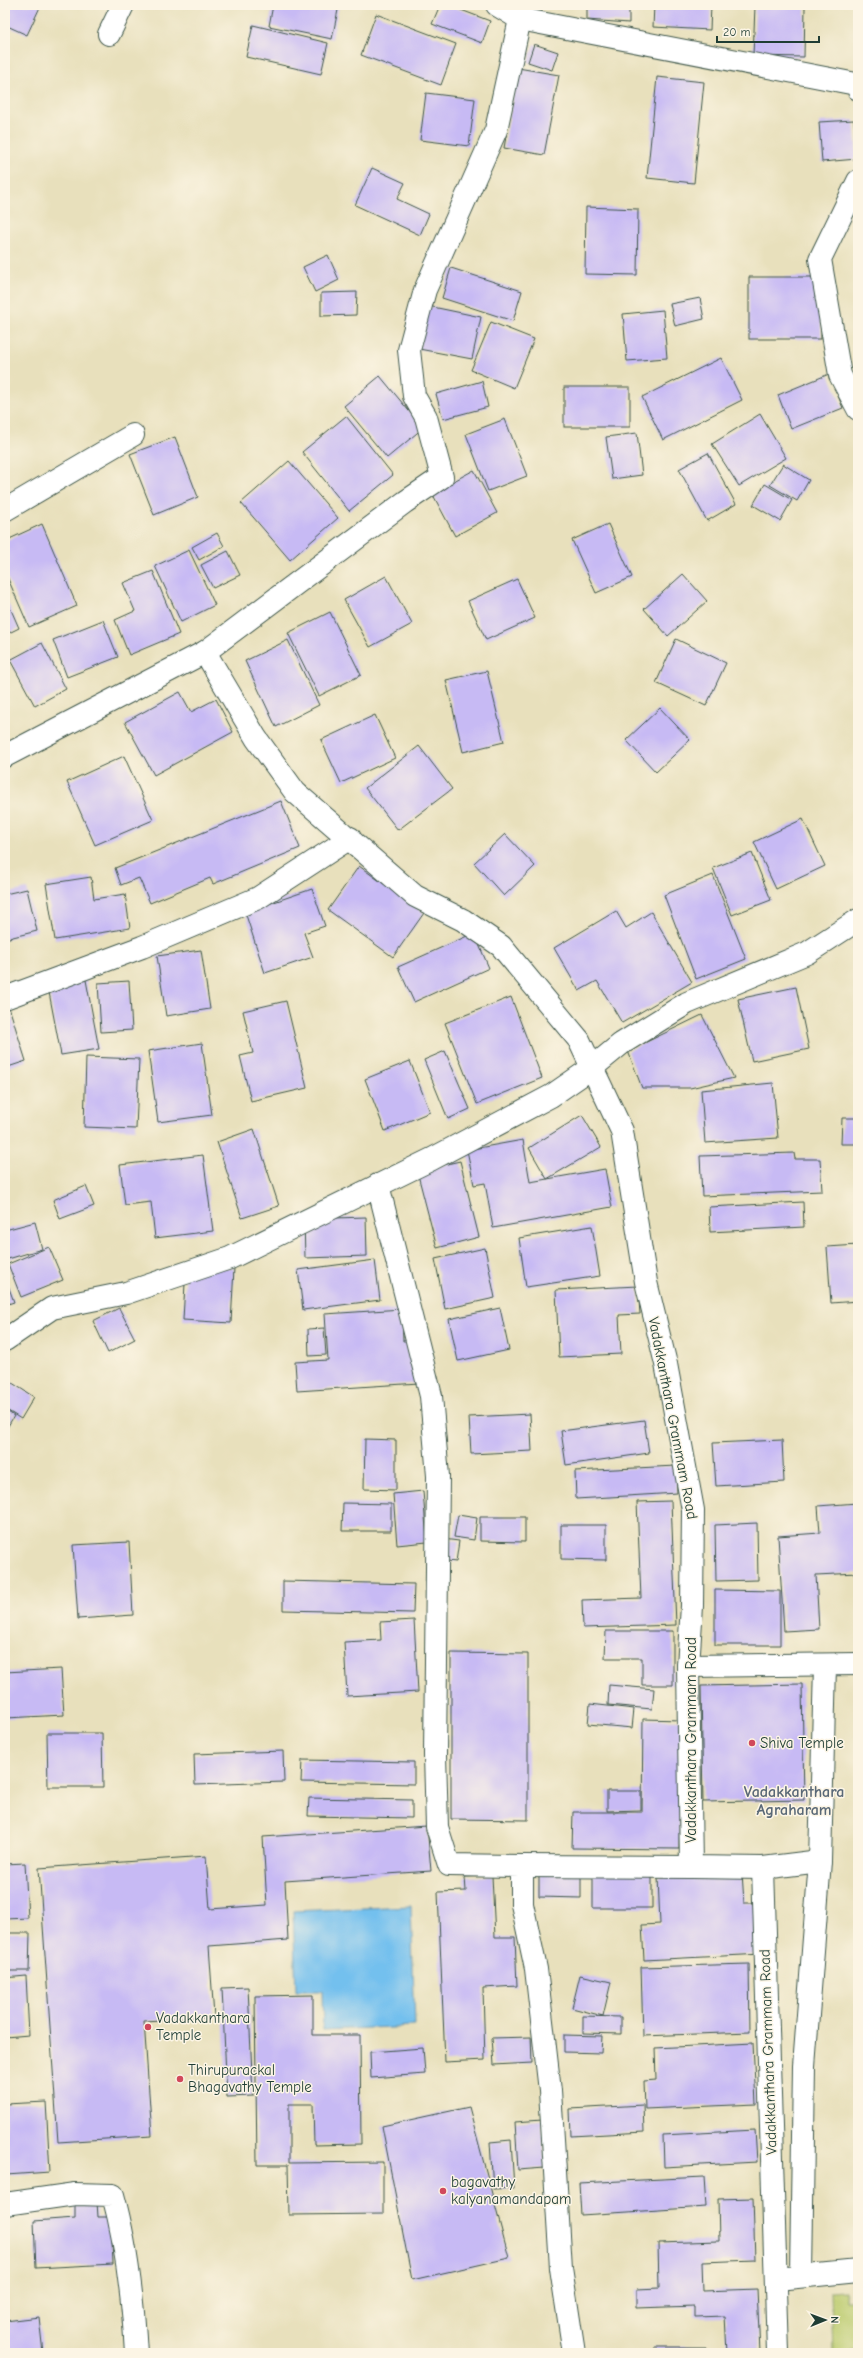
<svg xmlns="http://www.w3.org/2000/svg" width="863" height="2358" font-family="'Comic Neue',sans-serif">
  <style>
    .green { fill: #bbcb6d; stroke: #6d8450 }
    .water { fill: #73c0ee; stroke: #497e91 }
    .building { fill: #c7baf4 }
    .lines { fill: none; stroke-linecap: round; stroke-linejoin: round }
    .minor-casing { stroke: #3d5548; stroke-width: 24 }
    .minor { stroke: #fff; stroke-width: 22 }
    .poi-dot { fill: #d1495b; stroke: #fcf5e5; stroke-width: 1.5 }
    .labels { text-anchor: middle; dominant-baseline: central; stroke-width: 3; stroke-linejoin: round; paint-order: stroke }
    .street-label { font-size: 15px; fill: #1f3d34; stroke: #fcf5e5 }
    .poi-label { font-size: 15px; fill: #1f3d34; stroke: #fcf5e5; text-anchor: start }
    .neighbourhood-label { font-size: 16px; font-weight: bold; fill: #5a6977; stroke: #fcf5e5 }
  </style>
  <rect width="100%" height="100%" fill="#fcf5e5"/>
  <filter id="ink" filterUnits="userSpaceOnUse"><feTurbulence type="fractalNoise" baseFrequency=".025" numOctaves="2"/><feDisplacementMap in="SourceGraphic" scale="8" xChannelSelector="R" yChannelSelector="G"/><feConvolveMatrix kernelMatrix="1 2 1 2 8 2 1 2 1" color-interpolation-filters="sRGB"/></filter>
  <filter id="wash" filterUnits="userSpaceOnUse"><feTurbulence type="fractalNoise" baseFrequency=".012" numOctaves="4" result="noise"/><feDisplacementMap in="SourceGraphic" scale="16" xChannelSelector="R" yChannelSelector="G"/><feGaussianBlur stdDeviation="0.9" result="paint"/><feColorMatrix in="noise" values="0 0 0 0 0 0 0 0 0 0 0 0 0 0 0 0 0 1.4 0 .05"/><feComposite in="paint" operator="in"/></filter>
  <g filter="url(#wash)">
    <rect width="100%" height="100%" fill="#e8e0bc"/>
    <path class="green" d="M846,2291V2301H858V2349H851V2353H833L831,2292Z"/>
    <path class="water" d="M411,1906L415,2026L323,2030L322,1991H296L293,1911Z"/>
    <g id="blocks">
      <g class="building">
        <path d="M5,5H41L27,35L5,25Z"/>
        <path d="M273,5H339L332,39L269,26Z"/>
        <path d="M440,5H448L490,21L482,43L432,24Z"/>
        <path d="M587,5H629V23L587,20Z"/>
        <path d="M654,5H711L710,30L653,27Z"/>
        <path d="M755,6L805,7L804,57L753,56Z"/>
        <path d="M376,14L456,44L441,85L361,55Z"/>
        <path d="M253,25L328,43L321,74L246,57Z"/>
        <path d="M534,44L558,52L552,70L528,62Z"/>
        <path d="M518,68L559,75L544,155L504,148Z"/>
        <path d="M657,77L704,82L694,183L647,178Z"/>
        <path d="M426,93L475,99L469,146L420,140Z"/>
        <path d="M854,120L857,159L822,162L819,122Z"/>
        <path d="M372,168L405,183L397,199L429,214L420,235L355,205Z"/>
        <path d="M586,207L638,209L637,275L585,274Z"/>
        <path d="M328,255L339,280L315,292L303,267Z"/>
        <path d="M451,268L522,291L513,321L442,298Z"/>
        <rect x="749" y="277" width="72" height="62"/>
        <path d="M357,292L356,315L321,316V293Z"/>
        <path d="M700,298L704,319L675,326L670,304Z"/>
        <path d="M428,306L481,317L472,359L419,349Z"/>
        <path d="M663,310L667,358L627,361L623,314Z"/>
        <path d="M491,322L534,339L514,388L471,370Z"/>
        <path d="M721,358L742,400L663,440L642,397Z"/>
        <path d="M829,374L843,408L791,429L778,395Z"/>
        <path d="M380,376L423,428L387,458L344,406Z"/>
        <path d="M482,381L488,407L443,419L436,394Z"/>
        <rect x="564" y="387" width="66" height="40"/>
        <path d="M760,414L786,458L739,486L712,444Z"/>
        <path d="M346,416L393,475L349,511L302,452Z"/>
        <path d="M505,419L527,476L488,491L466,434Z"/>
        <path d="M637,433L642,475L612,479L606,437Z"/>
        <path d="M175,437L198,497L154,515L130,454Z"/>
        <path d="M708,453L736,504L707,521L679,469Z"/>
        <path d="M289,461L338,518L290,560L241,503Z"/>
        <path d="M783,464L809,480L797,501L770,485Z"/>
        <path d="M474,470L497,513L455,536L432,493Z"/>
        <path d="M765,484L792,500L780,521L753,505Z"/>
        <path d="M42,524L77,606L29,627L5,572V541Z"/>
        <path d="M608,524L632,577L596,593L572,540Z"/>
        <path d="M217,533L224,546L199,560L192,547Z"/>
        <path d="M189,550L215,605L181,622L155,566Z"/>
        <path d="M228,551L240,575L213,588L201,565Z"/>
        <path d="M153,571L179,634L129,655L115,620L135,611L123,583Z"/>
        <path d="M683,574L707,601L668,636L644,609Z"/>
        <path d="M386,576L412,624L370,647L344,600Z"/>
        <path d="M517,579L535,618L486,640L468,601Z"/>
        <path d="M5,596L19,628L5,635Z"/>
        <path d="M330,612L361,675L319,696L288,633Z"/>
        <path d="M103,620L118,657L67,677L53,640Z"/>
        <path d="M676,639L726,663L706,706L656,683Z"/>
        <path d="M288,640L319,705L276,727L245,661Z"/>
        <path d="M42,643L66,689L35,706L10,660Z"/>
        <path d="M487,671L504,742L463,752L446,680Z"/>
        <path d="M180,692L191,712L216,699L233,732L154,775L125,722Z"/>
        <path d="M660,708L690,740L656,772L626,740Z"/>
        <path d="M375,715L395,758L341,783L321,740Z"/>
        <path d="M419,746L452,789L398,830L365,788Z"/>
        <path d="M124,756L153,820L95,845L67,782Z"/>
        <path d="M281,801L300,848L213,884L210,878L150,903L139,878L121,885L115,868Z"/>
        <path d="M803,819L825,866L776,889L754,842Z"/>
        <path d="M505,834L535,866L504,896L474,863Z"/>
        <path d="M752,853L771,900L732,915L713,868Z"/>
        <path d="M359,866L424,913L393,957L328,910Z"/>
        <path d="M713,875L746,959L696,979L664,895Z"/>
        <path d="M91,877L94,899L125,894L130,928L55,940L46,884Z"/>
        <path d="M27,889L37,931L5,939V894Z"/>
        <path d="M312,889L325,926L304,933L313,957L265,973L245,912Z"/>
        <path d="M616,911L626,928L651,912L692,982L622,1023L597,981L579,991L554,948Z"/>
        <path d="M474,933L489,968L414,1002L398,967Z"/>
        <path d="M201,950L210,1009L166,1016L157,956Z"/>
        <path d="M86,980L99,1049L61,1055L48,987Z"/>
        <path d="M129,981L132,1030L101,1032L98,983Z"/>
        <path d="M796,987L809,1049L752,1061L738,999Z"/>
        <path d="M511,997L542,1078L477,1104L445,1023Z"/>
        <path d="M286,1001L307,1088L251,1101L240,1056L253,1053L243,1011Z"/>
        <path d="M8,1004L26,1061L5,1068V1005Z"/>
        <path d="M702,1015L734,1078L690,1088H642L628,1051Z"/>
        <path d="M202,1043L212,1115L158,1122L148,1051Z"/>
        <path d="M445,1051L470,1109L448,1119L424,1060Z"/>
        <path d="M86,1057L139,1059L136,1129L84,1127Z"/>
        <path d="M410,1061L430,1112L385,1131L365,1079Z"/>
        <path d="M773,1083L778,1138L705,1143L701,1090Z"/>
        <path d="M582,1115L601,1147L547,1179L529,1148Z"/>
        <path d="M842,1118H858V1144H841Z"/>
        <path d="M254,1129L279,1206L242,1218L217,1142Z"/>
        <path d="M523,1140L530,1182L605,1169L612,1207L493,1228L485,1183L474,1185L467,1150Z"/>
        <path d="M794,1153L795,1159H820L822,1191L702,1196L700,1156Z"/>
        <path d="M203,1155L213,1231L155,1238L151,1202L125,1205L120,1165Z"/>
        <path d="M460,1161L479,1237L437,1248L417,1171Z"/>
        <path d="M86,1186L94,1206L60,1219L53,1200Z"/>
        <path d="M803,1202L804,1227L710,1232L709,1207Z"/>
        <path d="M366,1217L367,1256L305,1258L304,1219Z"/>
        <path d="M35,1222L42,1249L8,1259L5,1249V1230Z"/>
        <path d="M592,1226L600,1276L526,1287L519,1238Z"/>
        <path d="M858,1245V1301L831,1303L827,1247Z"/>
        <path d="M49,1247L63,1280L21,1297L8,1264Z"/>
        <path d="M485,1248L495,1298L445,1309L435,1259Z"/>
        <path d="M375,1260L380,1300L303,1310L298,1270Z"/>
        <path d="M186,1265L234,1268L231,1323L183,1320Z"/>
        <path d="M5,1277L14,1302L5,1305Z"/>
        <path d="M638,1286L640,1314L619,1315L621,1354L559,1357L556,1290Z"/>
        <path d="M119,1308L135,1339L108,1353L93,1321Z"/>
        <path d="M500,1308L509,1350L458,1361L449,1319Z"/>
        <path d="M402,1309L403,1341L417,1340L419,1383L297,1391L295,1362L328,1360L325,1314Z"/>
        <path d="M324,1328L326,1355L309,1356L308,1329Z"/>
        <path d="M6,1379L34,1397L21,1419L5,1409Z"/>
        <path d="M5,1410L14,1416L5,1431Z"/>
        <path d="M530,1414L532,1451L471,1454L469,1417Z"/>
        <path d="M644,1420L649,1453L566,1465L561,1431Z"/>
        <path d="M365,1439L396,1440V1490L364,1489Z"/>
        <path d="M782,1440L784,1482L716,1486L713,1443Z"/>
        <path d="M676,1466L677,1493L576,1499L575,1471Z"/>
        <path d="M423,1491L427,1542L397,1545L393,1494Z"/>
        <path d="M671,1501L676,1625L583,1628L582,1600L641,1598L637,1502Z"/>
        <path d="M343,1503L391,1504V1531H342Z"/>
        <path d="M857,1503L858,1573L816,1575L819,1629L784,1631L778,1536L820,1533L818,1506Z"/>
        <path d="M458,1515L477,1518L474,1540L454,1537Z"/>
        <path d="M480,1517H525V1542L480,1541Z"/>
        <path d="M757,1523L758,1580L716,1581L715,1525Z"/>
        <path d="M561,1525H606V1560L561,1559Z"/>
        <path d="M443,1539L459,1541L456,1562L439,1560Z"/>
        <path d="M129,1542L133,1615L78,1619L73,1545Z"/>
        <path d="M283,1581L414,1584L413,1613L283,1610Z"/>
        <path d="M715,1590L780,1591V1645H715Z"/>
        <path d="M414,1620L418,1692L347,1696L344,1642L381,1640L380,1622Z"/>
        <path d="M606,1631H673V1685H642V1658H605Z"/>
        <path d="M451,1653L528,1654V1820L451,1819Z"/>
        <path d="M61,1669L64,1715L6,1718L5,1672Z"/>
        <path d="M802,1684L804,1800L703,1802L701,1686Z"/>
        <path d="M609,1685L654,1689L652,1709L608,1705Z"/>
        <path d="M590,1704L634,1709L632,1728L588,1724Z"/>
        <path d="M643,1719L681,1720L679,1849L572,1848L573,1812H642Z"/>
        <path d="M47,1733H102L103,1787H48Z"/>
        <path d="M283,1751L284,1782L195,1785L194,1754Z"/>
        <path d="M302,1760L414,1762V1784L301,1782Z"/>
        <path d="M607,1791H641V1810L607,1811Z"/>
        <path d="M309,1798L412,1800V1818L308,1816Z"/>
        <path d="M427,1826L431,1871L285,1881L288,1940L209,1946L214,2017L144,2021L152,2136L58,2142L39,1868L206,1856L210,1909L267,1905L263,1837Z"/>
        <path d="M25,1863L28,1918L5,1919V1864Z"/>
        <path d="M539,1872L581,1873V1898L539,1897Z"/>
        <path d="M593,1872L652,1873V1908H593Z"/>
        <path d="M742,1872L744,1903H760L763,1954L644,1960L642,1925L660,1924L658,1877Z"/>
        <path d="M492,1876L495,1937H515L517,1986L483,1988L485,2060L445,2062L438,1892L466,1891L465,1877Z"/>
        <path d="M5,1933H30L29,1971H5Z"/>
        <path d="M749,1964L750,2032L643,2036L641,1967Z"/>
        <path d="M580,1975L611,1982L603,2016L572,2008Z"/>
        <path d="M26,1976L29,2035L5,2037V1978Z"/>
        <path d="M248,1987L253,2096L227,2097L222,1988Z"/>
        <path d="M313,1995V2035H360L361,2144L314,2145L313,2104H289V2163L383,2162V2214L289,2215L288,2165H257L255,1996Z"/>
        <path d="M583,2016L621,2017V2034L583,2033Z"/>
        <path d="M564,2035L602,2036L601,2053L564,2052Z"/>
        <path d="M531,2037L532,2063L494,2065L492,2038Z"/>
        <path d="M753,2043L756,2104L645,2109L644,2081L656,2080L655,2048Z"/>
        <path d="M423,2048L425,2074L371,2078L370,2052Z"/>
        <path d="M46,2102L50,2172L6,2175L5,2104Z"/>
        <path d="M643,2105L644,2132L571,2136L570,2109Z"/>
        <path d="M469,2107L509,2258L412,2280L382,2126Z"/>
        <path d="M542,2120L545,2168L518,2170L515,2122Z"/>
        <path d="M755,2130L757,2162L664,2167L663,2135Z"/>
        <path d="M511,2140L514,2188L493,2189L490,2142Z"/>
        <path d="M704,2177L706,2207L581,2215L579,2183Z"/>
        <path d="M753,2198L755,2260L702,2262L703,2291L757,2289L760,2353H727L725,2316L695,2317V2306L637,2308V2289L659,2288L658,2243L719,2241L718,2199Z"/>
        <path d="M97,2202L98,2217H111L113,2264L36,2268L34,2221L75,2218V2203Z"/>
        <path d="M39,2317L43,2353H5V2321Z"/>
        <path d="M655,2347H706V2353H656Z"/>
      </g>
    </g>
  </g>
  <g filter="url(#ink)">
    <use href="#blocks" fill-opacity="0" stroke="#3d5548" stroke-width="1"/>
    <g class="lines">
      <g class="minor-casing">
        <g id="minor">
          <path d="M497,5L520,19L496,130L425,290L409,350L414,396L426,417L442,477L405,502L205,652L256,738L295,792L415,896L463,920L501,946L579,1040L622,1131L646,1282L666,1364L693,1510L692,1606L688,1666L691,1867L763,1868L820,1861"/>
          <path d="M520,19L856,84L858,89"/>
          <path d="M109,34L123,5"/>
          <path d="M858,181L820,259L840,375L858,409"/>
          <path d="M5,510L133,435"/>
          <path d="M5,756L205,652"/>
          <path d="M5,998L142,947L258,898L350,838"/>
          <path d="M378,1185L431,1396L438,1476L435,1755L437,1827L449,1865L522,1866V1904L536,1969L550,2091L561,2268L574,2353"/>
          <path d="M5,1340L52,1308L126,1293L230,1258L432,1159L551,1096L593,1067L621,1044L687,1003L807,953L858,920"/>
          <path d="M688,1666L858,1664"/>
          <path d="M522,1866L691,1867"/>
          <path d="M763,1868L778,2353"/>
          <path d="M5,2204L75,2194L113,2195C127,2246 133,2300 136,2353"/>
          <path d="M801,2276L804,2066L820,1861L825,1665"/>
          <path d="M787,2278L858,2271"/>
        </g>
      </g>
      <use href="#minor" class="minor"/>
    </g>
  </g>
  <g class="poi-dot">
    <circle cx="752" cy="1743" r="4"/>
    <circle cx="148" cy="2027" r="4"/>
    <circle cx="180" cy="2079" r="4"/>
    <circle cx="443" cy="2191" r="4"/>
  </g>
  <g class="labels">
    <g class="street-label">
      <text transform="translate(673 1418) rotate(79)">Vadakkanthara Grammam Road</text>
      <text transform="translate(691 1740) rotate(-90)">Vadakkanthara Grammam Road</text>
      <text transform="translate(768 2052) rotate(-92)">Vadakkanthara Grammam Road</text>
    </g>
    <g class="poi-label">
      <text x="760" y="1743">Shiva Temple</text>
      <text x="156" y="2018">Vadakkanthara<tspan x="156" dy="17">Temple</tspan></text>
      <text x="188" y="2070">Thirupurackal<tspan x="188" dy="17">Bhagavathy Temple</tspan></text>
      <text x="451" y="2182">bagavathy<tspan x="451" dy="17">kalyanamandapam</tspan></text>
    </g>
    <g class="neighbourhood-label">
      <text x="794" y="1792">Vadakkanthara<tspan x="794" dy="18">Agraharam</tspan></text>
    </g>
  </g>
  <rect width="863" height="2358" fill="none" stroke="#fcf5e5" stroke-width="20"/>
  <g transform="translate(825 2320) rotate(89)" stroke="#fcf5e5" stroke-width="3" paint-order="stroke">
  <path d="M0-3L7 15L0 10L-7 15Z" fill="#1f3d34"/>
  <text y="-6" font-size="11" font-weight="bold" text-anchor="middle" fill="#1f3d34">N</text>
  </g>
  <path d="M717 36v6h102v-6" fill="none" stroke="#1f3d34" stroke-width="2"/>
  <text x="723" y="36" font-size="12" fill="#1f3d34" stroke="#fcf5e5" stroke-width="3" paint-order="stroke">20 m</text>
</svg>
